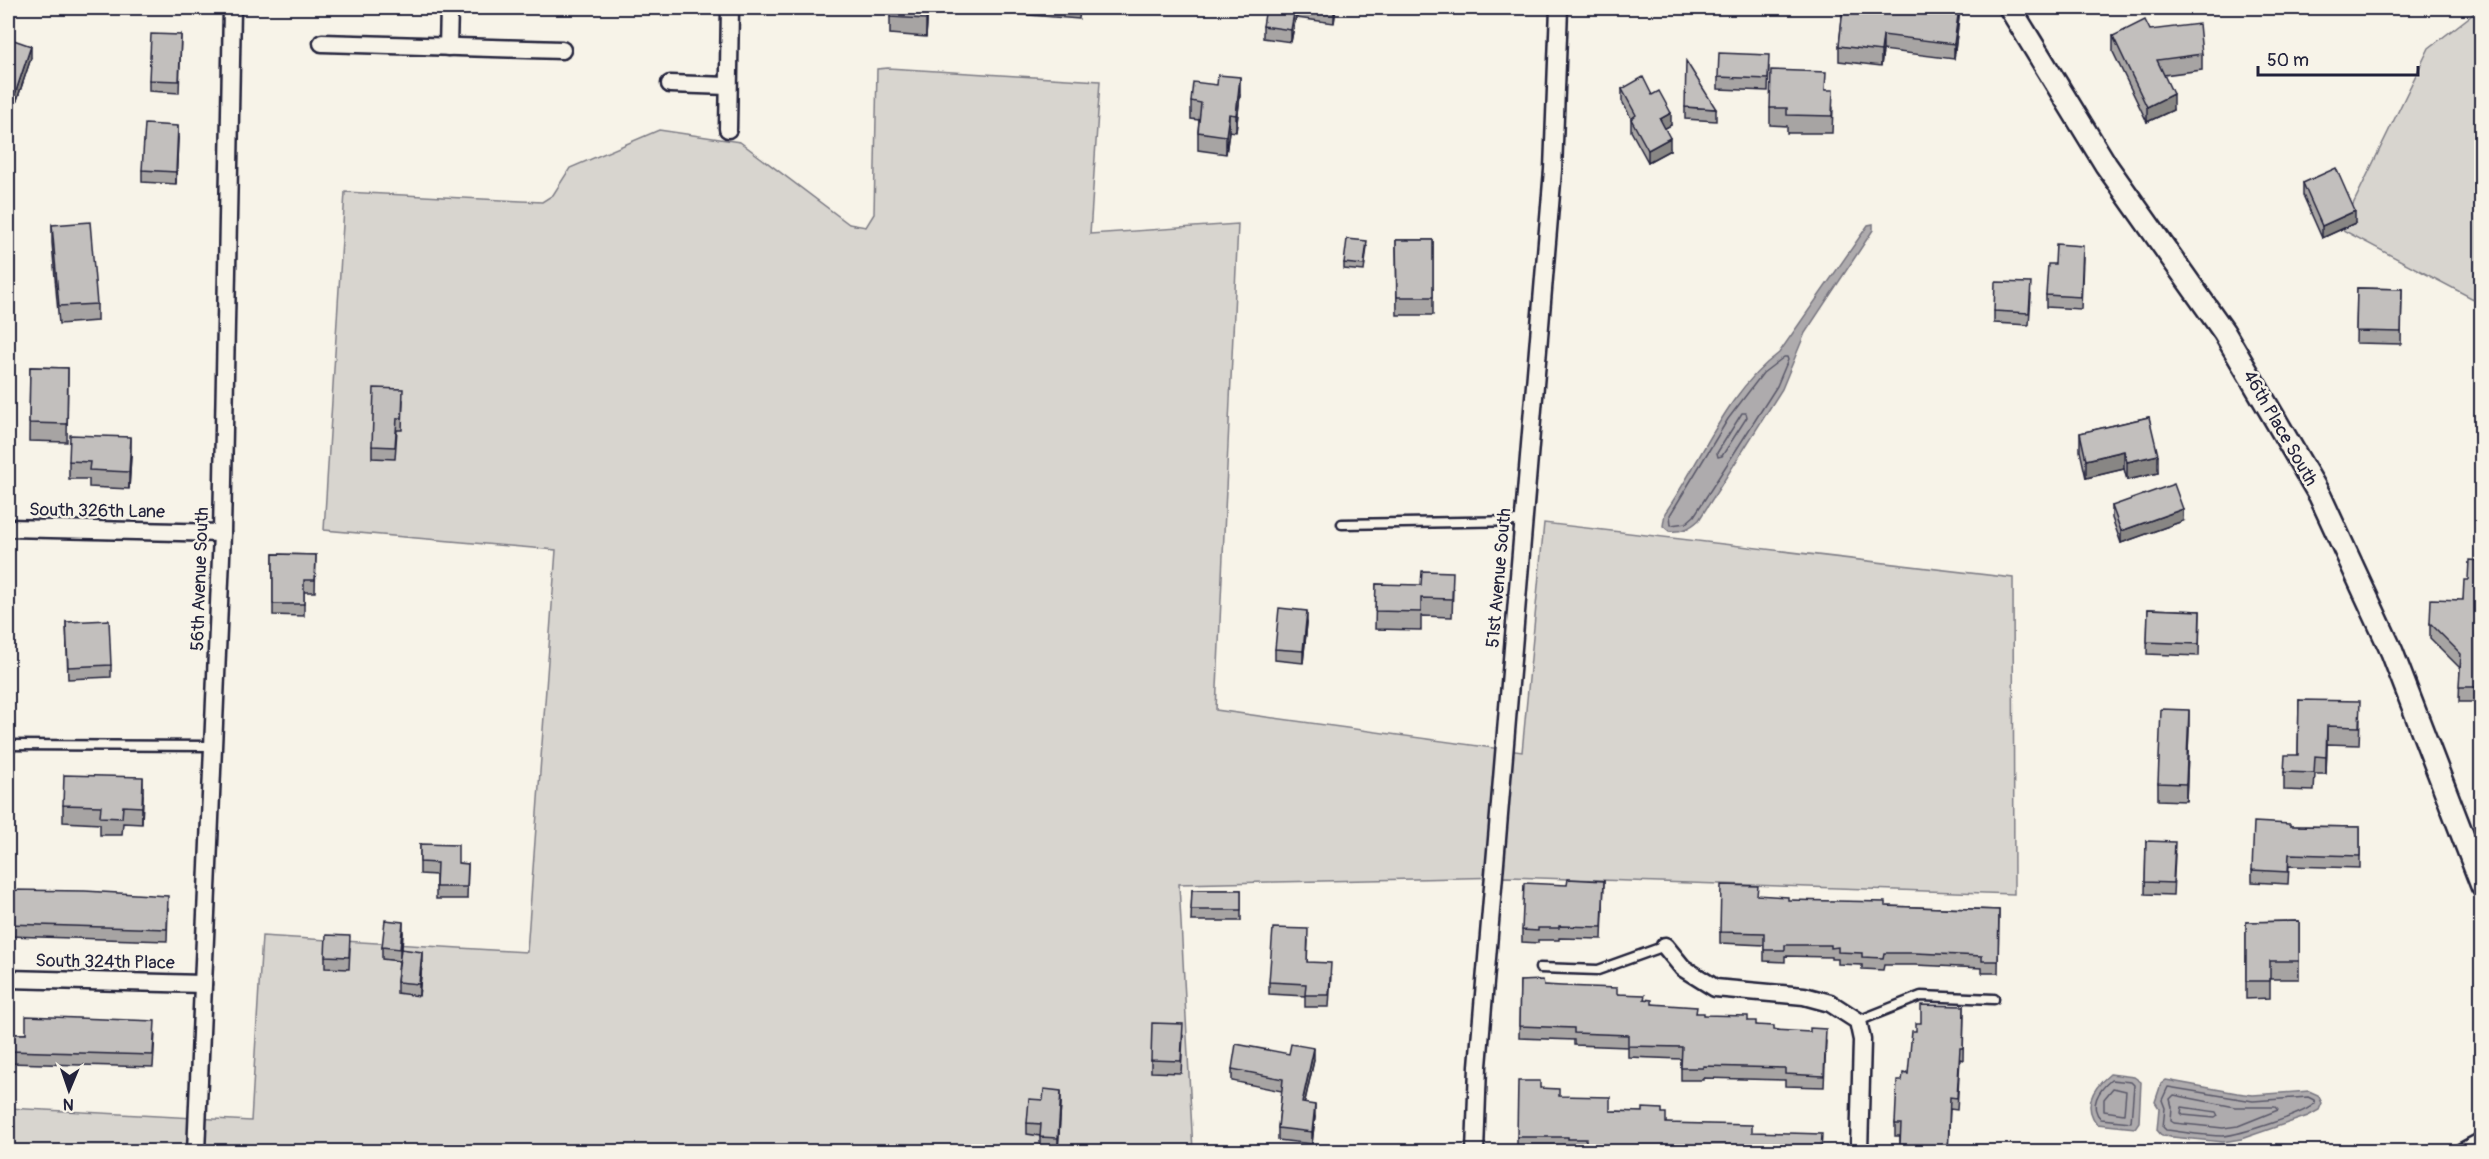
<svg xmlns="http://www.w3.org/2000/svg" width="2489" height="1159" font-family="Pangolin,sans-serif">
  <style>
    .green { fill: #d8d5cf; stroke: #7d7c85; stroke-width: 1.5 }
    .water { fill: #aeabad; stroke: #76747f; stroke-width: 1.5 }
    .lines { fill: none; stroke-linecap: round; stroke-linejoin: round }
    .shore { stroke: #5a5969; stroke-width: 1.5 }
    .service-casing { stroke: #22223b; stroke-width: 13 }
    .minor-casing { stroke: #22223b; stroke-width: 21 }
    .tertiary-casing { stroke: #22223b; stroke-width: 26 }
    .service { stroke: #f7f3e8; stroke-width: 8 }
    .minor { stroke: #f7f3e8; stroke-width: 16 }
    .tertiary { stroke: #f7f3e8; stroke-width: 21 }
    .wall { fill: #a7a4a3; stroke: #22223b; stroke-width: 1.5 }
    .shaded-wall { fill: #888684; stroke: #22223b; stroke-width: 1.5 }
    .building { fill: #c2bfbd; stroke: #22223b; stroke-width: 1.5 }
    .labels { text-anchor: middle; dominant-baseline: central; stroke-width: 5; stroke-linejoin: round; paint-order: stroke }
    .street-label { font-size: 18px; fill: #22223b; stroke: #f7f3e8 }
  </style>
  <rect width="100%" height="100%" fill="#f7f3e8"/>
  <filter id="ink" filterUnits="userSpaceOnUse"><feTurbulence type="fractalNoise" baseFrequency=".0167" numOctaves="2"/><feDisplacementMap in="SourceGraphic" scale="12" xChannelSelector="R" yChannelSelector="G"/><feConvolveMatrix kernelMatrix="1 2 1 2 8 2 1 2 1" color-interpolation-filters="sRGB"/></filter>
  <g filter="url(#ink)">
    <g class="green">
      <path d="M2481,8V303L2341,229L2429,48Z"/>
      <path d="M888,68L1100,81L1090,234L1238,224L1216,710L1522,752L1544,523L2013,578L2014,894L1508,877L1179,884L1193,1151L8,1152V1108L251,1121L262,936L527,952L556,550L324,530L345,192L542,202L553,195L570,168L659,130L740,142L849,224L866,227L874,214L877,69Z"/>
    </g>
    <g class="water">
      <path d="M1873,224V230L1805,333L1782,389L1699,520C1689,529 1682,532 1669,531L1663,526L1665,513C1702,460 1726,392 1779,353L1868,225Z"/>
      <path d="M2110,1074L2134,1077L2141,1082L2139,1122L2135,1128L2097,1124C2082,1105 2093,1088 2110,1074Z"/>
      <path d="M2166,1080L2237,1093L2253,1095L2309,1091L2318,1095L2322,1103L2319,1110L2308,1116L2241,1139L2223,1142L2162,1136L2157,1130L2159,1108L2155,1102L2161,1084Z"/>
    </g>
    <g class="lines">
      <g class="shore">
        <path d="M1784,357H1787L1788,360L1777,386L1694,516L1686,523L1671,525L1670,515L1728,419L1763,373Z"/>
        <path d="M1742,413H1746L1747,417L1722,456L1718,457L1717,453Z"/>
        <path d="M2111,1080L2131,1082L2134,1085L2131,1122L2101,1119C2088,1106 2099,1090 2111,1080Z"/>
        <path d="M2168,1087L2253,1101L2308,1097L2314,1100L2315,1103C2306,1114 2238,1135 2223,1136C2204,1136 2184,1132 2166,1130L2163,1127L2165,1108L2162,1100Z"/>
        <path d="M2113,1088L2126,1091L2124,1114L2104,1111V1099Z"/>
        <path d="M2174,1095L2235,1107H2275L2278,1110L2238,1126L2223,1128L2174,1123L2171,1121L2172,1107L2170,1099Z"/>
        <path d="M2182,1107L2216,1112L2218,1116L2215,1118L2183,1115L2181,1113Z"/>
      </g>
      <g class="service-casing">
        <g id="service">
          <path d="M1342,524L1523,521"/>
          <path d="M8,745L213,746"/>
          <path d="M1540,968L1598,970L1665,946"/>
          <path d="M1858,1021L1921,996L1994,999"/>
        </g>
      </g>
      <g class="minor-casing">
        <g id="minor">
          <path d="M322,43L562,50"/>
          <path d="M448,47L449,8"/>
          <path d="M670,84L728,86"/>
          <path d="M728,129L730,8"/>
          <path d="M8,528L222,533"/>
          <path d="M1665,946L1683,968L1715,988L1804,996L1830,1003L1858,1021L1862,1040L1859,1152"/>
          <path d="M8,979L203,984"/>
          <path d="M196,1152L222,533L232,8"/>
          <path d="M1475,1152L1478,1066L1553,170L1559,8"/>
          <path d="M2462,1152L2482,1141"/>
        </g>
      </g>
      <g class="tertiary-casing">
        <path id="tertiary" d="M2010,8L2106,165L2224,332L2320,496L2392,652L2482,886"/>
      </g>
      <use href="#service" class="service"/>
      <use href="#minor" class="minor"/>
      <use href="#tertiary" class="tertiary"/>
    </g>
    <g class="wall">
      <path d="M928,8L926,37L890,34V17Z"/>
      <path d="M1002,8H1080L1079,19L1002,13Z"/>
      <path d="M1296,8V16L1291,42L1263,38V26Z"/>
      <path d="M1297,8H1336L1334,23L1297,18Z"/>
      <path d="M1841,8H1879L1912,12L1960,8L1954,59L1883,50L1881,66L1839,61V46L1842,19Z"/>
      <path d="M2150,30L2202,54V70L2164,75L2173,110L2147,122L2113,52V36Z"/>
      <path d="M181,35L179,93L149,91V80Z"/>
      <path d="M8,38L31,58L15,106L8,103Z"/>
      <path d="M1769,67L1768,91L1718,89V77Z"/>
      <path d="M1622,89L1652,95L1671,125L1665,128L1670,150L1648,162L1631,131V118L1622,101Z"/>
      <path d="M1826,90L1833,108L1832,133H1787V126L1770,125V108Z"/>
      <path d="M1240,95L1236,132L1229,131L1226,154L1198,150V132L1199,120L1191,119V101Z"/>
      <path d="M1685,107L1716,109V121L1685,119Z"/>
      <path d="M178,138L176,184L142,182V170Z"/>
      <path d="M2303,183L2355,223L2322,238L2303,195Z"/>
      <path d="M52,225L97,304V321L59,324L52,243Z"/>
      <path d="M1396,240H1433V315H1397Z"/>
      <path d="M1367,247L1364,271L1344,269V263Z"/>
      <path d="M2083,258L2081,309L2046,307V295L2055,264Z"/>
      <path d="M2357,288L2402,289L2401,344L2356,343Z"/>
      <path d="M2031,295L2029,325L1994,323V311Z"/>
      <path d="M30,367L68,368L67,442L29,441Z"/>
      <path d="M403,401L402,430H397L395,459L372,458V446Z"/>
      <path d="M2149,417L2158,473L2127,480L2124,469L2086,478L2080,451V433Z"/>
      <path d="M131,455L129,489L89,487V479H69V461Z"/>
      <path d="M2112,506L2183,521L2121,543L2112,518Z"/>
      <path d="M273,554L316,555L315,592H304V616L273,615Z"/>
      <path d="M2481,561V702H2459L2460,668L2430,638V623L2463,600L2468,580Z"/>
      <path d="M1376,584L1453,589L1452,617L1421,616V630L1375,629Z"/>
      <path d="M2148,609L2200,611L2199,656L2147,654Z"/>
      <path d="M66,622L111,665V677L68,679Z"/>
      <path d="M1307,623L1303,663L1275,660V649Z"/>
      <path d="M2299,700L2360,719L2359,745L2327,744L2326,774H2315L2314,791L2284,790V772L2298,755Z"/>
      <path d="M2189,727L2186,801L2158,800V783Z"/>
      <path d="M143,795L142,824L123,823L122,835H100V824L63,822V805Z"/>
      <path d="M2290,826L2360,827V868L2289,866L2288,884L2252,882V870Z"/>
      <path d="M2146,841L2175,854L2173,895L2145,894Z"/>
      <path d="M420,844L458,863L468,864L467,899H436V875L420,874Z"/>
      <path d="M1604,881L1602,939L1559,938V940H1538V943L1522,942V930L1567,885Z"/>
      <path d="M8,890L168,908L167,941L8,936Z"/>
      <path d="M1192,890H1241V921H1191Z"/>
      <path d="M1758,896L1788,900L1885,906L1999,910L1998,973H1982V968L1915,965H1884L1883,970L1862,969V965L1838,964V959H1831V957L1785,956V962L1764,961V945L1720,943V932Z"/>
      <path d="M2299,921V979H2270V998L2246,999V922Z"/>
      <path d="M403,933L402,949L422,964L419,996L397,993V982L399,961L382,959V947Z"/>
      <path d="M1308,941L1307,962L1331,975L1329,1007H1305V996L1269,994V982Z"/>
      <path d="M350,948L349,969L325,968V956Z"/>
      <path d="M1520,981L1544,985L1617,994L1644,999L1652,1004L1704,1015L1748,1021L1756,1025L1826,1041L1824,1087L1785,1086V1080L1703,1078V1080H1681V1059L1628,1057V1047L1574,1045V1040L1519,1038Z"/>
      <path d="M1964,1006L1963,1060L1960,1059L1957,1110L1950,1109L1948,1152H1900V1136H1895V1124L1902,1081L1908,1074L1916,1031Z"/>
      <path d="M155,1033L153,1067L8,1063V1034Z"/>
      <path d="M1183,1036L1181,1073L1151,1072V1060Z"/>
      <path d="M1314,1060L1304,1104L1315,1117L1312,1144L1278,1140V1128L1282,1091L1232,1081V1069Z"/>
      <path d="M1540,1088L1559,1096L1610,1111L1662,1113L1666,1123L1752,1132L1822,1152H1586L1568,1150V1148L1517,1149V1137Z"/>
      <path d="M1061,1103L1058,1150L1040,1148V1136L1027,1134V1123Z"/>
    </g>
    <g class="shaded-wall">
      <path d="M927,8H928L926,37V19Z"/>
      <path d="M1295,8L1296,16L1291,42V30Z"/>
      <path d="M1334,8H1336L1334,23Z"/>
      <path d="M1959,8H1960V10L1954,59V44Z"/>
      <path d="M1883,35V50L1881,66V51Z"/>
      <path d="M31,46V58L15,106V94Z"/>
      <path d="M1240,77V95L1236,132V115Z"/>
      <path d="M2173,94V110L2147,122V107Z"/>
      <path d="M1671,113V125L1660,131V119Z"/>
      <path d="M1229,114V131L1226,154V136Z"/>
      <path d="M178,126V138L176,184V172Z"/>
      <path d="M12,136V148L8,151V140Z"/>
      <path d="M1670,138V150L1648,162V150Z"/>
      <path d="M2355,211V223L2322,238V226Z"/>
      <path d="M131,437V455L129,489V472Z"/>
      <path d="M2124,451V469L2086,478V460Z"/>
      <path d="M2158,455V473L2127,480V462Z"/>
      <path d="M2183,509V521L2121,543V531Z"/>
      <path d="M1307,611V623L1303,663V651Z"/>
      <path d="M2189,710V727L2186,801V784Z"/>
      <path d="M2327,726V744L2326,774V757Z"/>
      <path d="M143,777V795L142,824V807Z"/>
      <path d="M403,922V933L400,961V949Z"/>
      <path d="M422,952V964L419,996V984Z"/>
      <path d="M1314,1048V1060L1302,1115V1103Z"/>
      <path d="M1061,1091V1103L1058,1150V1138Z"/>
      <path d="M1315,1105V1117L1312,1144V1132Z"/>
    </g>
    <g class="building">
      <path d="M891,8H927L926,19L890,17Z"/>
      <path d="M1266,8H1295L1291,30L1263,26Z"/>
      <path d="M1310,8H1334V11Z"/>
      <path d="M1843,8H1880L1912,12L1913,8H1959L1954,44L1883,35L1881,51L1839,46Z"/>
      <path d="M2145,20L2150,30L2199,24L2202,54L2157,60L2173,94L2147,107L2113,36Z"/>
      <path d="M151,34L181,35L179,81L149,80Z"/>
      <path d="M8,38L31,46L15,94L8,91Z"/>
      <path d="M1719,53L1769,55L1768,79L1718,77Z"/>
      <path d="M1686,61L1716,109L1685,107Z"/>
      <path d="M1771,70L1826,72L1825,90H1833L1832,116L1787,115V108H1770Z"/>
      <path d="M1218,75L1240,77L1236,115L1229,114L1226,136L1198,132L1201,103L1191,101L1193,82L1217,85Z"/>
      <path d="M1643,77L1652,95L1659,91L1671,113L1660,119L1670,138L1648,150L1631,119L1636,115L1622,89Z"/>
      <path d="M145,124L178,126L176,172L142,170Z"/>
      <path d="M8,130L12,136L8,140Z"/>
      <path d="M2336,168L2355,211L2322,226L2303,183Z"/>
      <path d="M90,222L97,304L59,306L52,225Z"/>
      <path d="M1347,239L1367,241L1364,265L1344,263Z"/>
      <path d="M1396,240H1433V297H1397Z"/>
      <path d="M2056,244L2083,246L2081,297L2046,295L2048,264H2055Z"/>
      <path d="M1995,282L2031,283L2029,313L1994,311Z"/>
      <path d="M2357,288L2402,289L2401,332L2356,331Z"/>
      <path d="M30,367L68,368L67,424L29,423Z"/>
      <path d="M374,388L403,389L402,418H397L395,447L372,446Z"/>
      <path d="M2149,417L2158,455L2127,462L2124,451L2086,460L2080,433Z"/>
      <path d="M70,435L131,437L129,472L89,470L90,462L69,461Z"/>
      <path d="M2174,484L2183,509L2121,531L2112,506Z"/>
      <path d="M273,554L316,555L315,580H304V604H273Z"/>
      <path d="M2469,560L2481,561V687H2459L2461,654L2430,623L2431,599L2463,600L2464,580H2468Z"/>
      <path d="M1422,571L1453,572L1452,599L1421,598V612L1375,611L1376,584L1421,585Z"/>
      <path d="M1279,608L1307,611L1303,651L1275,649Z"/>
      <path d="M2148,609L2200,611L2199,644L2147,642Z"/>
      <path d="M109,620L111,665L68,667L66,622Z"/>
      <path d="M2299,700L2360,701L2359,727L2327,726L2326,757L2315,756L2314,773L2284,772L2285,755H2298Z"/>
      <path d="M2161,709L2189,710L2186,784L2158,783Z"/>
      <path d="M64,775L143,777L142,807L123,806L122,818L100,817L101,806L63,805Z"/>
      <path d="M2254,822L2290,824V826L2360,827V856L2289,854L2288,872L2252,870Z"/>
      <path d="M2146,841L2175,842L2173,883L2145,882Z"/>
      <path d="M420,844L458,845V863L468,864L467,887H436L437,863L420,862Z"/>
      <path d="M1568,879L1604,881L1602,927L1559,926V928H1538V931L1522,930L1524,883L1567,885Z"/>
      <path d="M1721,885L1758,886L1757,895L1788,897V900L1885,902V906L1999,910L1998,961H1982V956L1915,953H1884L1883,958L1862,957V953L1838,952V947L1831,948V945H1785V950H1764V933L1720,932Z"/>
      <path d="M8,890L85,891L168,896L167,929L8,924Z"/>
      <path d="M1192,890H1241V910H1191Z"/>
      <path d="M385,920L403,922L400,949L382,947Z"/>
      <path d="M2299,921V961H2270V981H2246V922Z"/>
      <path d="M1273,928L1308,929L1307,962L1331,963L1329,995H1305L1306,984L1269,982Z"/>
      <path d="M326,935L350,936L349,957L325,956Z"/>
      <path d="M401,949L422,952L419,984L397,982Z"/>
      <path d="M1543,980L1544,985L1562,986L1617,988V994L1645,995L1644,999L1652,1000V1004L1697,1007L1696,1013H1704V1015L1748,1016V1021H1756V1025L1774,1026V1030L1810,1032V1028L1826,1029L1824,1076L1785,1074V1068L1703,1066V1068H1681L1682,1047L1628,1046V1035L1574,1033V1028L1519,1026L1520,981Z"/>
      <path d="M1921,1005L1964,1006L1963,1048H1960L1957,1098L1950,1097L1948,1152H1912V1146L1900,1145L1901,1124H1895L1897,1081H1902L1903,1073L1908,1074L1912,1031H1916V1023H1921Z"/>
      <path d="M26,1016L155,1021L153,1055L8,1051V1034H26Z"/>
      <path d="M1152,1023L1183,1024L1181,1061L1151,1060Z"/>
      <path d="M1236,1044L1289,1054L1291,1044L1314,1048L1302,1103L1315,1105L1312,1132L1278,1128L1283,1079L1232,1069Z"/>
      <path d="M1518,1081H1540V1088L1559,1089V1096L1610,1097V1111L1643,1112V1108L1662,1109V1113H1666V1123L1752,1125V1132L1822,1134L1821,1152H1623V1149L1593,1148V1143H1586V1139H1568V1137H1517Z"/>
      <path d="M1044,1089L1061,1091L1058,1138L1040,1137L1041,1124L1027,1123L1029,1099L1043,1100Z"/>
    </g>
  </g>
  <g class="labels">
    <g class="street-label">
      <text transform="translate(2280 428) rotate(60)">46th Place South</text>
      <text transform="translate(97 511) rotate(1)">South 326th Lane</text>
      <text transform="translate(1499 578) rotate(-85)">51st Avenue South</text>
      <text transform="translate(200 579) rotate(-88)">56th Avenue South</text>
      <text transform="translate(105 962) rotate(1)">South 324th Place</text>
    </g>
  </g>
  <rect width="2489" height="1159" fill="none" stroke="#f7f3e8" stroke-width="30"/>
  <rect x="15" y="15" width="2459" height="1129" fill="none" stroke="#22223b" stroke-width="2" filter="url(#ink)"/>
  <g transform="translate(69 1090) rotate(182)" stroke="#f7f3e8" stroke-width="4.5" paint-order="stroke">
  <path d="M0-4.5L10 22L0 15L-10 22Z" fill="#22223b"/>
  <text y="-9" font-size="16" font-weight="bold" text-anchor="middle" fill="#22223b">N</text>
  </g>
  <path d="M2258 66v9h160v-9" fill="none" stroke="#22223b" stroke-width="3"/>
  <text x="2267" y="66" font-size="18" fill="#22223b" stroke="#f7f3e8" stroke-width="4.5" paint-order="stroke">50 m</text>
</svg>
